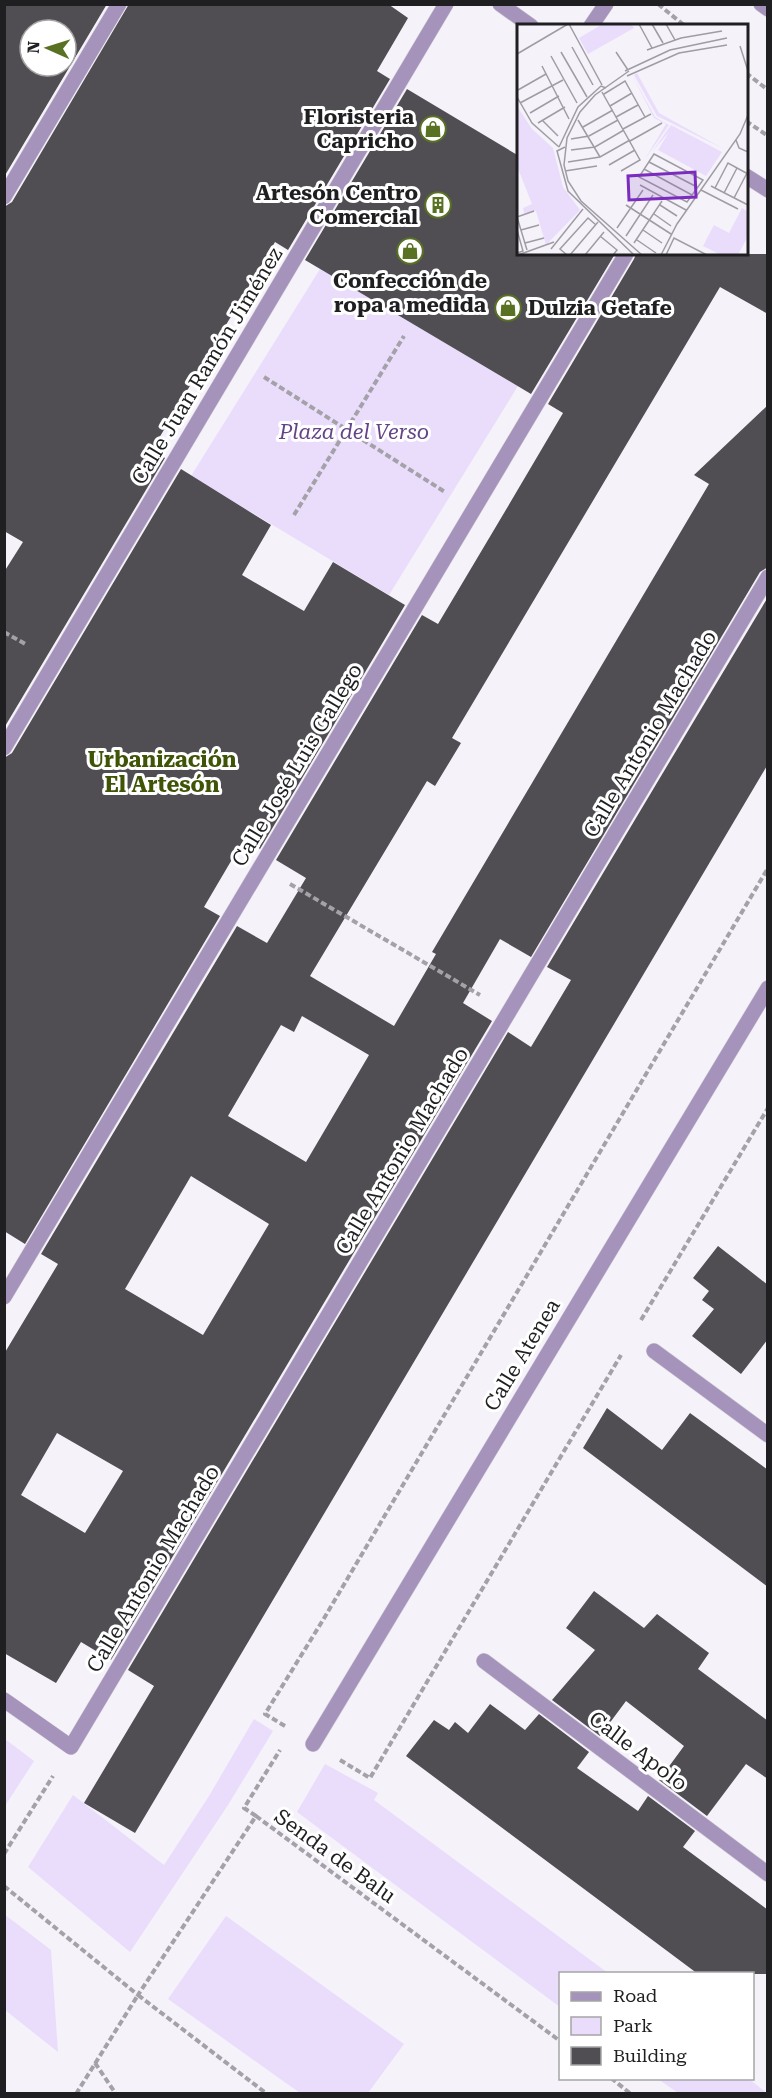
<svg xmlns="http://www.w3.org/2000/svg" width="772" height="2098" font-family="'Roboto Serif',serif">
  <style>
    .green { fill: #eaddfc }
    .building { fill: #504d53; fill-rule: evenodd }
    .lines { fill: none; stroke-linecap: round; stroke-linejoin: round }
    .minor-casing { stroke: #d3d0d7; stroke-width: 16 }
    .tertiary-casing { stroke: #d3d0d7; stroke-width: 16 }
    .path { stroke: #a4a2a8; stroke-width: 4; stroke-dasharray: 6 3; stroke-linecap: butt }
    .minor { stroke: #a593bc; stroke-width: 15 }
    .tertiary { stroke: #a593bc; stroke-width: 15 }
    .labels { text-anchor: middle; dominant-baseline: central; stroke-width: 6; stroke-linejoin: round; paint-order: stroke }
    .poi-label { font-size: 21px; font-weight: bold; fill: #1f1e21; stroke: #fff; text-anchor: end }
    .street-label { font-size: 21px; fill: #1f1e21; stroke: #fff }
    .park-label { font-size: 21px; font-style: italic; fill: #644486; stroke: #fff }
    .neighbourhood-label { font-size: 22px; font-weight: bold; fill: #3f5407; stroke: #fff }
    .inset-road { fill: none; stroke: #9f9da3; stroke-width: 1.5 }
    .view { fill: #7b2cbf; fill-opacity: 0.15; stroke: #7b2cbf; stroke-width: 3 }
    .inset-edge { fill: none; stroke: #1f1e21; stroke-width: 3 }
  </style>
  <rect width="100%" height="100%" fill="#f5f2fa"/>
  <g class="green">
    <path d="M320,269L518,386L389,595L191,476Z"/>
    <path d="M254,1719L273,1731L228,1805L130,1952L28,1867L73,1795L164,1865L209,1796Z"/>
    <path d="M5,1739L34,1761L5,1806Z"/>
    <path d="M325,1764L378,1793L374,1800L608,1973L560,1974V2007L297,1812Z"/>
    <path d="M4,1914L51,1950L58,2052L5,2010Z"/>
    <path d="M226,1916L404,2044L368,2093H300L168,1999Z"/>
    <path d="M658,2079H749L767,2093H678Z"/>
  </g>
  <g class="building">
    <path d="M4,4H107L4,177ZM30,30H66V66H30Z"/>
    <path d="M129,4H388L408,18L377,71L390,79L288,250L275,242L249,286L152,450L165,458L4,728V572L23,542L4,531V207L12,202Z"/>
    <path d="M407,89L519,156V254H615L531,394L305,260Z"/>
    <path d="M636,254H768V314L720,287L452,738L461,743L435,786L427,781L310,976L394,1026L436,954L432,952L709,484L694,475L768,405V567L760,572L531,957L500,939L463,1003L492,1021L111,1660L81,1642L56,1683L4,1653V1354L58,1264L41,1254L237,926L267,943L306,878L276,860L422,615L438,624L507,508L563,413L548,404L634,259ZM302,1016L369,1055L306,1162L228,1116L281,1025L294,1032ZM191,1176L269,1224L203,1335L125,1289ZM57,1433L123,1471L85,1533L21,1495Z"/>
    <path d="M181,469L271,525L242,575L304,611L333,562L405,605L260,849L244,839L204,907L220,916L25,1244L4,1231V758L12,753Z"/>
    <path d="M768,597V764L135,1833L84,1803L154,1686L128,1670L508,1032L531,1047L571,980L547,967Z"/>
    <path d="M718,1246L768,1285V1339L741,1374L692,1336L714,1309L702,1300L709,1291L693,1278Z"/>
    <path d="M607,1408L662,1450L690,1413L768,1470V1587L583,1448Z"/>
    <path d="M594,1591L644,1628L657,1614L709,1653L698,1669L768,1721V1779L746,1764L707,1816L659,1780L684,1746L626,1701L600,1736L552,1700L595,1650L566,1628Z"/>
    <path d="M490,1704L525,1730L539,1714L589,1752L577,1768L638,1811L648,1796L695,1831L683,1847L768,1910V1974H698L406,1756L434,1720L449,1730L455,1722L468,1733Z"/>
  </g>
  <g class="lines">
    <g class="minor-casing">
      <g id="minor">
        <path d="M500,4L531,26"/>
        <path d="M591,26L606,4"/>
        <path d="M746,176L768,190"/>
        <path d="M4,197L119,4"/>
        <path d="M4,748L446,4"/>
        <path d="M4,1297L626,254"/>
        <path d="M654,1351L768,1435"/>
        <path d="M484,1661L768,1874"/>
        <path d="M4,1700L71,1747L768,577"/>
        <path d="M313,1744L768,988"/>
      </g>
    </g>
    <g class="tertiary-casing">
      <path id="tertiary" d="M761,4L768,9"/>
    </g>
    <g class="path">
      <path d="M658,4L685,26"/>
      <path d="M746,73L768,90"/>
      <path d="M746,121L768,136"/>
      <path d="M264,377L445,492"/>
      <path d="M294,515L404,336"/>
      <path d="M4,632L27,645"/>
      <path d="M290,884L480,995"/>
      <path d="M641,1320L768,1108"/>
      <path d="M285,1726L265,1714L323,1620L768,868"/>
      <path d="M340,1760L370,1778L621,1355"/>
      <path d="M256,1816L244,1808L280,1750"/>
      <path d="M4,1854L53,1776"/>
      <path d="M4,1886L138,1995L256,1816L560,2041"/>
      <path d="M95,2063L116,2094"/>
      <path d="M611,2078L631,2094"/>
      <path d="M76,2094L138,1995L267,2094"/>
    </g>
    <use href="#minor" class="minor"/>
    <use href="#tertiary" class="tertiary"/>
  </g>
  <defs>
    <g id="shop-ring" transform="scale(1.35)"><circle r="9.5" fill="#fff" stroke="#587123" stroke-width="1.5"/><path d="M-5-2.5h2.3a2.7 3.5 0 0 1 5.4 0H5L5.5 6h-11ZM-1.5-2.5h3a1.5 2.3 0 0 0-3 0Z" fill="#587123"/></g>
    <g id="building-ring" transform="scale(1.35)"><circle r="9.5" fill="#fff" stroke="#587123" stroke-width="1.5"/><path d="M-4-6H4V6H1V3H-1V6H-4ZM-2.5-4.3h1.7v1.8h-1.7ZM.8-4.3h1.7v1.8H.8ZM-2.5-1h1.7V.8h-1.7ZM.8-1h1.7V.8H.8Z" fill="#587123"/></g>
  </defs>
  <g fill-rule="evenodd">
    <use href="#shop-ring" x="433" y="129"/>
    <use href="#building-ring" x="438" y="205"/>
    <use href="#shop-ring" x="410" y="251"/>
    <use href="#shop-ring" x="508" y="308"/>
  </g>
  <g class="labels">
    <g class="poi-label">
      <text x="414" y="117">Floristeria<tspan x="414" dy="24">Capricho</tspan></text>
      <text x="418" y="193">Artesón Centro<tspan x="418" dy="24">Comercial</tspan></text>
      <text x="410" y="281" text-anchor="middle">Confección de<tspan x="410" dy="24">ropa a medida</tspan></text>
      <text x="528" y="308" text-anchor="start">Dulzia Getafe</text>
    </g>
    <g class="street-label">
      <text transform="translate(207 366) rotate(-59)">Calle Juan Ramón Jiménez</text>
      <text transform="translate(650 734) rotate(-59)">Calle Antonio Machado</text>
      <text transform="translate(297 765) rotate(-59)">Calle José Luis Gallego</text>
      <text transform="translate(402 1151) rotate(-59)">Calle Antonio Machado</text>
      <text transform="translate(522 1355) rotate(-59)">Calle Atenea</text>
      <text transform="translate(153 1569) rotate(-59)">Calle Antonio Machado</text>
      <text transform="translate(638 1751) rotate(37)">Calle Apolo</text>
      <text transform="translate(335 1856) rotate(36)">Senda de Balu</text>
    </g>
    <g class="park-label">
      <text x="354" y="432">Plaza del Verso</text>
    </g>
    <g class="neighbourhood-label">
      <text x="162" y="759">Urbanización<tspan x="162" dy="25">El Artesón</tspan></text>
    </g>
  </g>
  <g transform="translate(517 24)">
    <rect width="231" height="231" fill="#f5f2fa"/>
    <path d="M86,0H114L117,4L71,30L62,14ZM120,49L142,89L207,125L140,92L117,51ZM115,51L138,93L152,101L128,135L149,100L137,94ZM0,82L15,105L36,124L46,163L63,186L29,221L19,187L7,189L6,184L15,180L0,142ZM154,101L205,128L189,152L141,126L152,108L135,128ZM225,184L231,188V212L221,231H204L186,222L197,201L212,209Z" fill="#eaddfc"/>
    <path class="inset-road" d="M52,0L85,61M122,0L135,24M135,0L146,19M149,0L158,16M223,22L231,47M55,23L76,61M130,26L164,14L205,7M44,28L70,73M99,28L111,46M0,30L51,0M34,32L60,79M25,42L52,95M108,47L153,26L210,14M112,47L78,71L63,88L50,114L47,141L51,157L64,177L125,231M110,52L162,29L210,21M1,66L29,50M85,68L123,136L104,147M87,70L108,57L128,93M0,73L15,99L42,123M3,79L46,56M93,82L115,69M13,89L42,72M99,93L121,81M25,96L41,112M61,96L83,133M21,99L48,83M66,103L96,86M106,105L134,90M54,115L72,112L101,96M219,116L222,124L231,128M113,117L145,99M42,123L61,83L84,62L89,64M48,123L40,127L51,167L117,231M54,126L78,123L107,106M137,130L186,156L170,178L122,153ZM51,138L83,133L113,116M132,138L180,163M92,141L118,126M127,145L175,171M48,147L80,142M123,161L169,186M194,162L231,181M198,164L211,139L231,150M184,166L221,185M207,169L220,144M217,174L230,149M109,181L154,210M143,181L160,192M137,190L154,202M0,193L10,226M0,193L17,187M100,204L126,166M0,206L6,227L0,229M4,206L22,201M126,206L145,219M83,212L100,226L96,231M109,212L136,171M120,216L139,229M8,219L27,214M117,219L145,177M34,225L66,185M1,231L37,218M50,231L43,225L71,194L79,201M53,231L81,198M68,231L87,208M144,231L160,200L223,110L231,91M149,231L157,214L190,231"/>
    <path class="view" d="M178,148L179,173L112,176L111,152Z"/>
    <rect width="231" height="231" class="inset-edge"/>
  </g>
  <rect width="772" height="2098" fill="none" stroke="#1f1e21" stroke-width="12"/>
  <rect x="559" y="1972" width="195" height="108" fill="#ffffff" stroke="#a5a5a6" stroke-width="1.5"/>
  <rect x="571" y="1992" width="30" height="9" fill="#a593bc" stroke="#a5a5a6" stroke-width="1.5"/>
  <text x="613" y="2002" font-size="18" fill="#1f1e21">Road</text>
  <rect x="571" y="2017" width="30" height="18" fill="#eaddfc" stroke="#a5a5a6" stroke-width="1.5"/>
  <text x="613" y="2032" font-size="18" fill="#1f1e21">Park</text>
  <rect x="571" y="2047" width="30" height="18" fill="#504d53" stroke="#a5a5a6" stroke-width="1.5"/>
  <text x="613" y="2062" font-size="18" fill="#1f1e21">Building</text>
  <g transform="translate(48 48) rotate(273)"><circle r="28" fill="#ffffff" stroke="#a5a5a6" stroke-width="1.5"/>
  <path d="M0-4.5L10 22L0 15L-10 22Z" fill="#587123"/>
  <text y="-9" font-size="16" font-weight="bold" text-anchor="middle" fill="#1f1e21">N</text>
  </g>
</svg>
